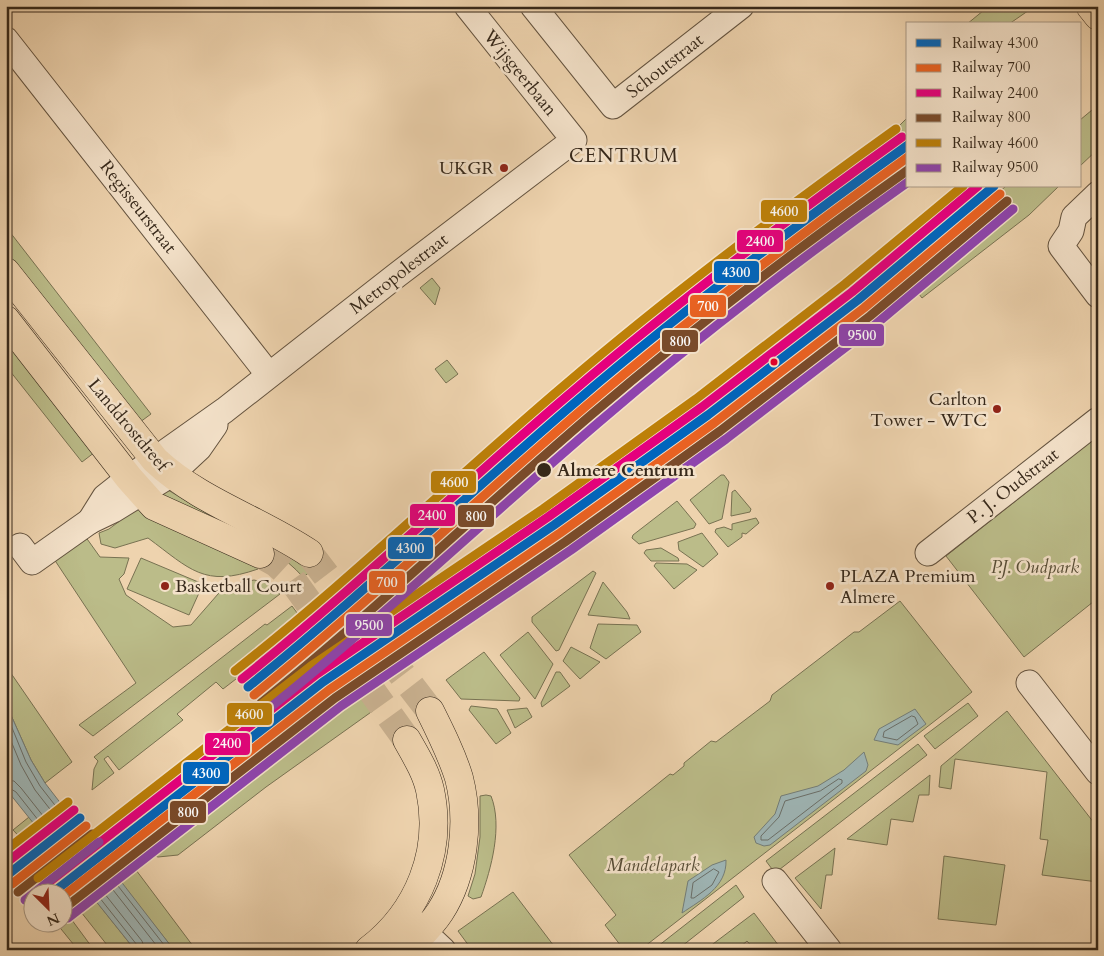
<svg xmlns="http://www.w3.org/2000/svg" width="1104" height="956" font-family="Cardo,serif">
  <style>
    .green { fill: #bbbc89; stroke: #787252 }
    .water { fill: #9eb5b5; stroke: #747d77 }
    .lines { fill: none; stroke-linecap: round; stroke-linejoin: round }
    .shore { stroke: #6a6e68; stroke-width: 1 }
    .major-tunnel { stroke: #c9b190; stroke-width: 28; stroke-dasharray: 28 14; stroke-linecap: butt }
    .minor-casing { stroke: #64533f; stroke-width: 27 }
    .major-casing { stroke: #36281a; stroke-width: 29 }
    .minor { stroke: #f4e2ca; stroke-width: 25 }
    .major { stroke: #eed3ae; stroke-width: 28 }
    .rail-1-casing { stroke: #f4e2ca; stroke-width: 12 }
    .rail-2-casing { stroke: #f4e2ca; stroke-width: 12 }
    .rail-3-casing { stroke: #f4e2ca; stroke-width: 12 }
    .rail-4-casing { stroke: #f4e2ca; stroke-width: 12 }
    .rail-5-casing { stroke: #f4e2ca; stroke-width: 12 }
    .rail-6-casing { stroke: #f4e2ca; stroke-width: 12 }
    .rail-1 { stroke: #0065bd; stroke-width: 9 }
    .rail-2 { stroke: #e96222; stroke-width: 9 }
    .rail-3 { stroke: #e5007d; stroke-width: 9 }
    .rail-4 { stroke: #7a4b2a; stroke-width: 9 }
    .rail-5 { stroke: #bd8008; stroke-width: 9 }
    .rail-6 { stroke: #8e44ad; stroke-width: 9 }
    .poi-dot { fill: #8f2418; stroke: #f4e2ca; stroke-width: 2 }
    .bus-dot { fill: #e4002b; stroke: #f4e2ca; stroke-width: 2 }
    .stop-dot { fill: #36281a; stroke: #f4e2ca; stroke-width: 2 }
    .labels { text-anchor: middle; dominant-baseline: central; stroke-width: 5; stroke-linejoin: round; paint-order: stroke }
    .street-label { font-size: 18px; fill: #36281a; stroke: #f4e2ca }
    .poi-label { font-size: 18px; fill: #36281a; stroke: #f4e2ca; text-anchor: end }
    .stop-label { font-size: 18px; font-weight: bold; fill: #36281a; stroke: #f4e2ca; text-anchor: start }
    .park-label { font-size: 18px; font-style: italic; fill: #574d36; stroke: #f4e2ca }
    .neighbourhood-label { font-size: 19px; letter-spacing: 1px; fill: #36281a; stroke: #f4e2ca }
    .line-badge { stroke: #f4e2ca; stroke-width: 2 }
    .badge-label { font-size: 14px; text-anchor: middle; font-weight: bold; fill: #fff }
  </style>
  <rect width="100%" height="100%" fill="#eed3ae"/>
  <filter id="stains"><feTurbulence type="fractalNoise" baseFrequency=".004" numOctaves="4"/><feColorMatrix values="0 0 0 0 .2 0 0 0 0 .09 0 0 0 0 .02 0 0 0 .5 -.17"/></filter>
  <radialGradient id="worn" r=".72"><stop offset=".6" stop-color="#630" stop-opacity="0"/><stop offset="1" stop-color="#630" stop-opacity=".3"/></radialGradient>
  <g class="green">
    <path d="M989,6H1035L1009,24H967Z"/>
    <path d="M1098,105V149L1080,166V120Z"/>
    <path d="M908,117V131L849,170L882,143Z"/>
    <path d="M1006,186H1059L1029,215L922,298L906,277L917,269L919,263Z"/>
    <path d="M6,227L151,414L136,425L6,253Z"/>
    <path d="M432,278L440,288L435,305L420,288Z"/>
    <path d="M6,336L95,452L82,462L6,366Z"/>
    <path d="M447,360L458,374L446,383L435,369Z"/>
    <path d="M1098,436V598L1024,657L946,556Z"/>
    <path d="M721,475H724L729,482L722,519L709,524L690,500Z"/>
    <path d="M168,490L211,516L270,541L310,572L303,577C267,537 211,521 164,499L161,492Z"/>
    <path d="M735,490L751,509L750,512L731,516L732,492Z"/>
    <path d="M677,501L696,524L694,528L639,544L632,538L633,535Z"/>
    <path d="M141,505L247,559L258,569C204,588 190,569 148,538L115,548L101,544L99,533L109,529Z"/>
    <path d="M756,518L759,523L746,534L742,533V537L728,547L715,532L716,529L724,527L732,530V524Z"/>
    <path d="M702,533L718,554L703,567L679,550L678,542Z"/>
    <path d="M85,536L100,557L129,558L124,574L119,579L126,595L173,627L191,625L225,586L254,580L266,583L280,594L93,736L79,725L136,683L54,559Z"/>
    <path d="M661,548L678,558L679,561H651L644,553L646,550Z"/>
    <path d="M141,558L203,584L189,615L127,589Z"/>
    <path d="M656,563L687,564L697,570L674,589L654,566Z"/>
    <path d="M593,571L596,573L559,650L556,651L532,622V617Z"/>
    <path d="M603,582L627,612L630,619L588,615Z"/>
    <path d="M900,601L972,692L640,950H624L605,925L616,915L569,855L670,774L673,775L684,766V763L711,741L716,742L770,701L772,695L854,632H859Z"/>
    <path d="M292,606L306,625L223,689L216,682L177,714L183,720L119,770L108,756L104,759L114,773L92,790L94,769L98,761L94,757L265,624L267,625Z"/>
    <path d="M598,624L637,625L641,632L606,659L590,648Z"/>
    <path d="M528,632L553,664L535,699L500,655Z"/>
    <path d="M571,647L600,662L580,679L563,661Z"/>
    <path d="M484,652L520,698L519,701L461,699L446,680Z"/>
    <path d="M6,666L72,762L45,783L31,760L6,704Z"/>
    <path d="M556,672H560L570,686L542,707L541,703Z"/>
    <path d="M349,678L374,710L266,787L178,855L158,857L142,851L127,837Z"/>
    <path d="M968,703L978,716L935,749L924,736Z"/>
    <path d="M471,706L497,709L511,733L496,744L469,710Z"/>
    <path d="M527,708L532,717L515,728L507,710Z"/>
    <path d="M1007,711L1098,828V882L1042,875L1048,840L1040,839L1047,772L955,759L951,789L939,787L941,766Z"/>
    <path d="M918,744L927,755L775,873L766,861Z"/>
    <path d="M930,775L929,795H919L913,822L891,819L887,845L847,839Z"/>
    <path d="M486,795L491,796C503,826 491,869 481,897L473,899L468,896L475,874L480,837V796Z"/>
    <path d="M29,817L135,950H111L32,850L13,830Z"/>
    <path d="M835,848L832,875H826L821,909L795,878Z"/>
    <path d="M121,850L196,950H174L105,863Z"/>
    <path d="M944,856L1005,865L996,925L938,919Z"/>
    <path d="M736,885L744,897L677,950H653Z"/>
    <path d="M513,892L557,950H472L458,931Z"/>
    <path d="M66,912L94,950H78L57,924H62L63,915Z"/>
    <path d="M754,913L782,950L754,949L747,941L739,948L719,945V950H705Z"/>
  </g>
  <g class="water">
    <path d="M6,704L31,760L45,783L174,950H135L6,789Z"/>
    <path d="M915,709L926,724L898,745L874,740L879,729Z"/>
    <path d="M864,752L868,765L866,771L770,845L764,846L756,843L754,837L775,814L781,796L818,786L844,770Z"/>
    <path d="M726,860C727,887 701,900 682,913L688,881L712,865Z"/>
  </g>
  <g class="lines">
    <g class="shore">
      <path d="M6,713L26,762L40,786L168,950"/>
      <path d="M912,716L915,717L918,724L897,740L883,737L884,732Z"/>
      <path d="M6,729L21,765L35,790L160,950"/>
      <path d="M839,779L842,780V783L768,840H761V836L779,817L785,801L820,791Z"/>
      <path d="M6,780L14,781L21,788L142,941L145,950"/>
      <path d="M6,786L16,792L137,945L138,950"/>
      <path d="M714,869L719,872L712,885L694,898H691L693,883Z"/>
    </g>
    <g class="major-tunnel">
      <path d="M309,553L430,711"/>
      <path d="M260,554L276,563L288,574L407,740"/>
    </g>
    <g class="minor-casing">
      <g id="minor">
        <path d="M533,6L613,106L741,6"/>
        <path d="M6,40L269,375"/>
        <path d="M1098,194L1074,217L1071,231L1061,246L1098,295"/>
        <path d="M90,521L105,497L129,478L225,410L397,275L574,140L467,6"/>
        <path d="M20,546L32,562L90,521L113,510L170,475L199,448L215,425"/>
        <path d="M928,553L1098,420"/>
        <path d="M1029,683L1098,772"/>
        <path d="M775,881L829,950"/>
        <path d="M410,919L443,950"/>
      </g>
    </g>
    <g class="major-casing">
      <g id="major">
        <path d="M1090,6L1098,16"/>
        <path d="M6,272L155,460C200,502 258,519 309,553"/>
        <path d="M6,320L129,478L154,506L260,554"/>
        <path d="M369,950C419,912 443,851 430,790C426,772 416,756 407,740"/>
        <path d="M407,950C418,938 431,926 440,912C464,875 470,821 459,778C452,755 441,733 430,711"/>
      </g>
    </g>
    <use href="#minor" class="minor"/>
    <use href="#major" class="major"/>
    <g class="rail-1-casing">
      <g id="rail-1">
        <path d="M248,687C362,595 467,495 578,400C684,309 795,226 908,145"/>
        <path d="M6,876L80,818"/>
        <path d="M51,894L323,682L554,525L708,415L858,300L994,186"/>
      </g>
    </g>
    <g class="rail-2-casing">
      <g id="rail-2">
        <path d="M254,695C368,603 474,502 585,407C688,319 797,237 908,157"/>
        <path d="M12,884L86,826"/>
        <path d="M62,897L329,690L560,533L714,423L864,308L1000,194"/>
      </g>
    </g>
    <g class="rail-3-casing">
      <g id="rail-3">
        <path d="M242,679C356,588 461,486 572,392C678,301 789,218 902,137"/>
        <path d="M6,863L74,810"/>
        <path d="M44,886L317,674L548,517L702,407L852,292L978,186"/>
      </g>
    </g>
    <g class="rail-4-casing">
      <g id="rail-4">
        <path d="M261,703C375,611 480,510 591,415C693,328 799,247 908,170"/>
        <path d="M18,892L92,834"/>
        <path d="M62,910L335,698L565,542L720,431L870,316L1007,201"/>
      </g>
    </g>
    <g class="rail-5-casing">
      <g id="rail-5">
        <path d="M235,671C350,580 455,478 566,384C672,293 783,210 896,129"/>
        <path d="M6,850L68,802"/>
        <path d="M38,878L311,666L543,509L696,399L845,284L963,186"/>
      </g>
    </g>
    <g class="rail-6-casing">
      <g id="rail-6">
        <path d="M267,710C381,619 487,518 598,423C697,338 801,258 908,182"/>
        <path d="M25,900L99,842"/>
        <path d="M68,918L341,706L571,550L726,439L876,324L1013,209"/>
      </g>
    </g>
    <use href="#rail-1" class="rail-1"/>
    <use href="#rail-2" class="rail-2"/>
    <use href="#rail-3" class="rail-3"/>
    <use href="#rail-4" class="rail-4"/>
    <use href="#rail-5" class="rail-5"/>
    <use href="#rail-6" class="rail-6"/>
  </g>
  <g class="poi-dot">
    <circle cx="504" cy="168" r="5"/>
    <circle cx="997" cy="409" r="5"/>
    <circle cx="165" cy="586" r="5"/>
    <circle cx="830" cy="586" r="5"/>
  </g>
  <circle class="bus-dot" cx="774" cy="362" r="4.5"/>
  <circle class="stop-dot" cx="544" cy="470" r="8"/>
  <g class="labels">
    <g class="street-label">
      <text transform="translate(665 66) rotate(-38)">Schoutstraat</text>
      <text transform="translate(520 73) rotate(51)">Wijsgeerbaan</text>
      <text transform="translate(138 207) rotate(52)">Regisseurstraat</text>
      <text transform="translate(399 274) rotate(-38)">Metropolestraat</text>
      <text transform="translate(128 425) rotate(50)">Landdrostdreef</text>
      <text transform="translate(1013 486) rotate(-38)">P. J. Oudstraat</text>
    </g>
    <g class="poi-label">
      <text x="494" y="168">UKGR</text>
      <text x="987" y="399">Carlton<tspan x="987" dy="21">Tower - WTC</tspan></text>
      <text x="840" y="576" text-anchor="start">PLAZA Premium<tspan x="840" dy="21">Almere</tspan></text>
      <text x="175" y="586" text-anchor="start">Basketball Court</text>
    </g>
    <g class="stop-label">
      <text x="557" y="470">Almere Centrum</text>
    </g>
    <g class="park-label">
      <text x="1035" y="567">P.J. Oudpark</text>
      <text x="653" y="865">Mandelapark</text>
    </g>
    <g class="neighbourhood-label">
      <text x="624" y="156">CENTRUM</text>
    </g>
  </g>
  <g class="line-badge">
    <rect x="760" y="199" width="48" height="24" rx="5" fill="#bd8008"/>
    <rect x="736" y="229" width="48" height="24" rx="5" fill="#e5007d"/>
    <rect x="713" y="260" width="47" height="24" rx="5" fill="#0065bd"/>
    <rect x="689" y="294" width="38" height="24" rx="5" fill="#e96222"/>
    <rect x="838" y="323" width="47" height="24" rx="5" fill="#8e44ad"/>
    <rect x="661" y="329" width="38" height="24" rx="5" fill="#7a4b2a"/>
    <rect x="430" y="470" width="47" height="24" rx="5" fill="#bd8008"/>
    <rect x="409" y="503" width="47" height="24" rx="5" fill="#e5007d"/>
    <rect x="457" y="504" width="38" height="24" rx="5" fill="#7a4b2a"/>
    <rect x="387" y="536" width="47" height="24" rx="5" fill="#0065bd"/>
    <rect x="368" y="570" width="38" height="24" rx="5" fill="#e96222"/>
    <rect x="345" y="613" width="48" height="24" rx="5" fill="#8e44ad"/>
    <rect x="226" y="702" width="47" height="24" rx="5" fill="#bd8008"/>
    <rect x="204" y="732" width="47" height="24" rx="5" fill="#e5007d"/>
    <rect x="182" y="761" width="48" height="24" rx="5" fill="#0065bd"/>
    <rect x="169" y="800" width="38" height="24" rx="5" fill="#7a4b2a"/>
  </g>
  <g class="badge-label">
    <text x="784" y="216">4600</text>
    <text x="760" y="246">2400</text>
    <text x="736" y="277">4300</text>
    <text x="708" y="311">700</text>
    <text x="862" y="340">9500</text>
    <text x="680" y="346">800</text>
    <text x="454" y="487">4600</text>
    <text x="432" y="520">2400</text>
    <text x="476" y="521">800</text>
    <text x="410" y="553">4300</text>
    <text x="387" y="587">700</text>
    <text x="369" y="630">9500</text>
    <text x="249" y="719">4600</text>
    <text x="227" y="748">2400</text>
    <text x="206" y="778">4300</text>
    <text x="188" y="817">800</text>
  </g>
  <rect width="1104" height="956" fill="none" stroke="#eed3ae" stroke-width="25"/>
  <rect x="8" y="8" width="1089" height="941" fill="none" stroke="#36281a" stroke-width="2.5"/>
  <rect x="12" y="12" width="1079" height="931" fill="none" stroke="#36281a"/>
  <rect x="906" y="22" width="175" height="165" fill="#f4e2ca" stroke="#a89884"/>
  <rect x="916" y="39" width="25" height="8" fill="#0065bd" stroke="#a89884"/>
  <text x="952" y="48" font-size="15" fill="#36281a">Railway 4300</text>
  <rect x="916" y="64" width="25" height="8" fill="#e96222" stroke="#a89884"/>
  <text x="952" y="72" font-size="15" fill="#36281a">Railway 700</text>
  <rect x="916" y="89" width="25" height="8" fill="#e5007d" stroke="#a89884"/>
  <text x="952" y="98" font-size="15" fill="#36281a">Railway 2400</text>
  <rect x="916" y="114" width="25" height="8" fill="#7a4b2a" stroke="#a89884"/>
  <text x="952" y="122" font-size="15" fill="#36281a">Railway 800</text>
  <rect x="916" y="139" width="25" height="8" fill="#bd8008" stroke="#a89884"/>
  <text x="952" y="148" font-size="15" fill="#36281a">Railway 4600</text>
  <rect x="916" y="164" width="25" height="8" fill="#8e44ad" stroke="#a89884"/>
  <text x="952" y="172" font-size="15" fill="#36281a">Railway 9500</text>
  <g transform="translate(48 908) rotate(156)"><circle r="24" fill="#f4e2ca" stroke="#a89884"/>
  <path d="M0-4L9 19L0 12L-9 19Z" fill="#8f2418"/>
  <text y="-8" font-size="14" font-weight="bold" text-anchor="middle" fill="#36281a">N</text>
  </g>
  <rect width="100%" height="100%" filter="url(#stains)"/>
  <rect width="100%" height="100%" fill="url(#worn)"/>
</svg>
